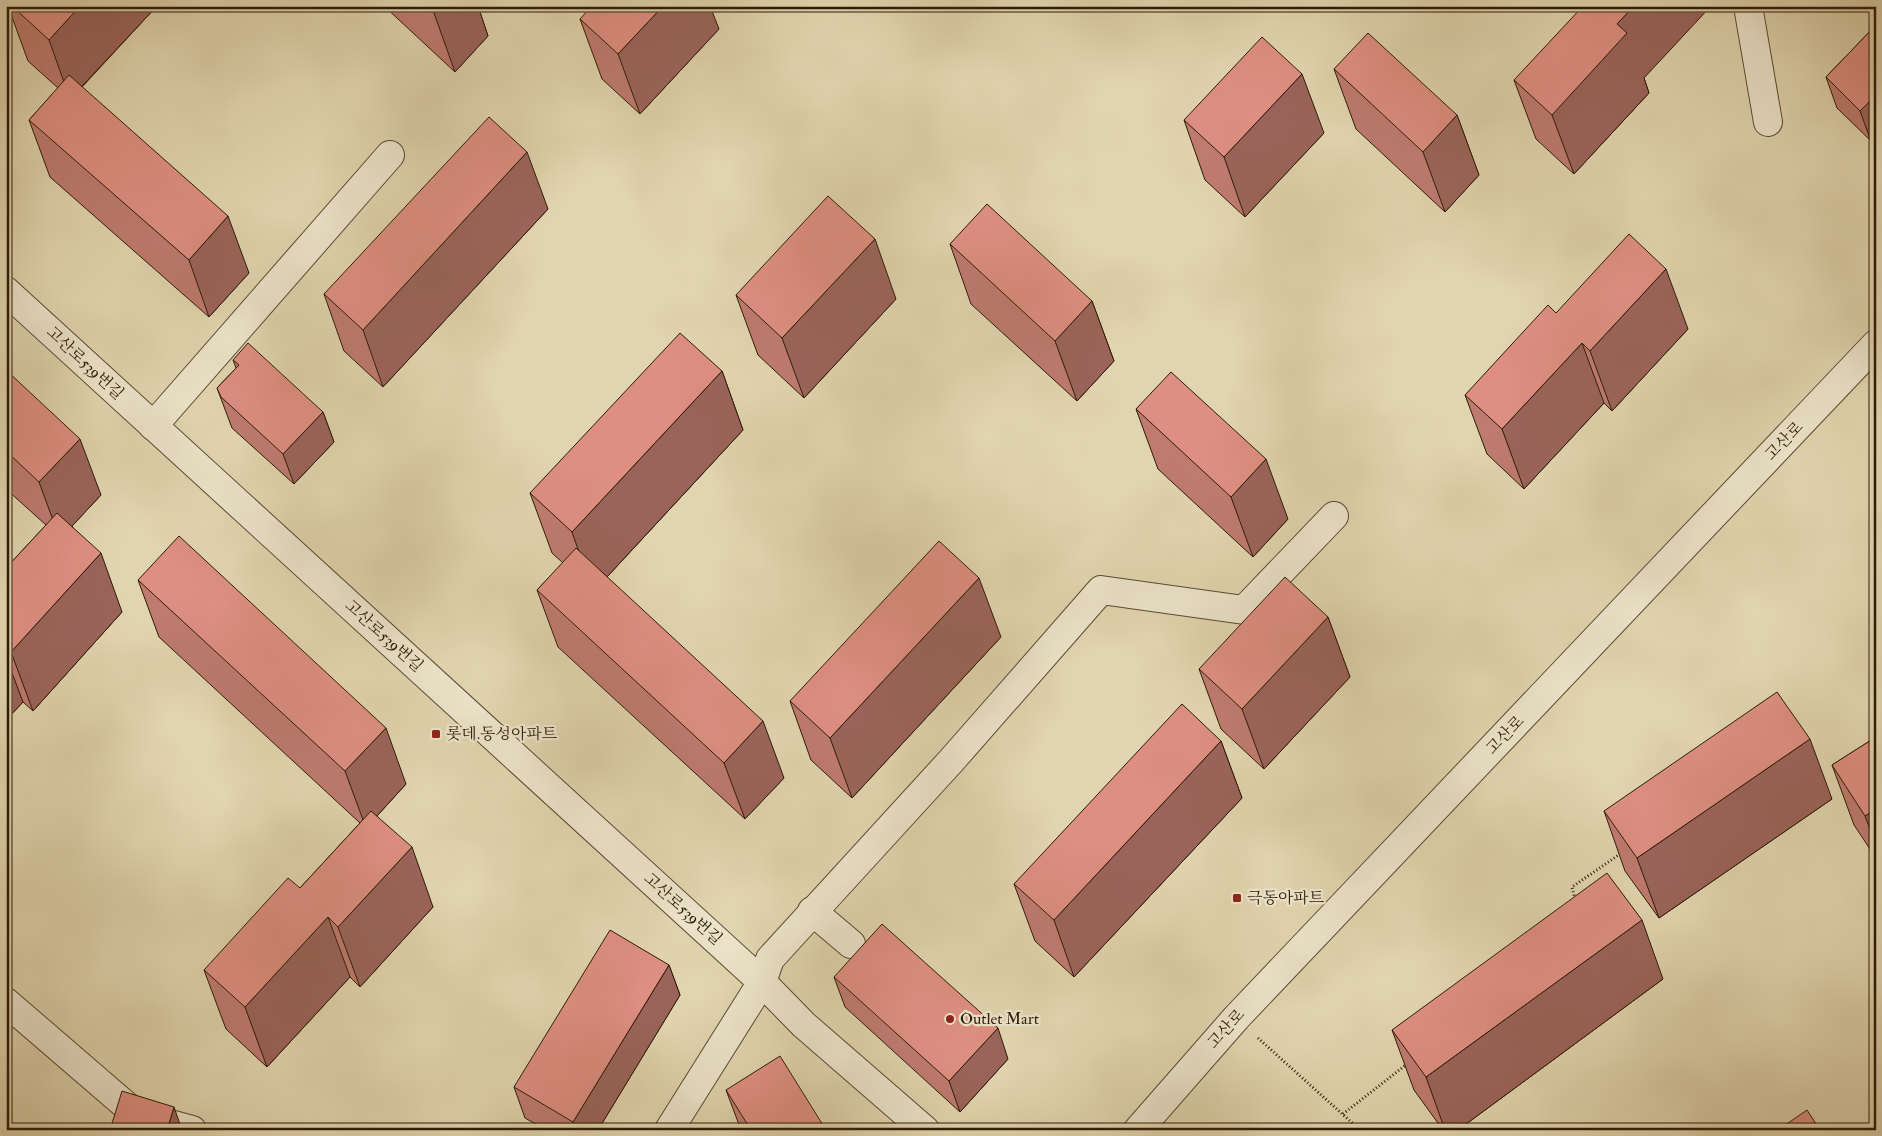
<svg xmlns="http://www.w3.org/2000/svg" width="1882" height="1136" font-family="'IM FELL Double Pica','Noto Serif KR',serif">
  <style>
    .lines { fill: none; stroke-linecap: round; stroke-linejoin: round }
    .minor-casing { stroke: #594a30; stroke-width: 30 }
    .path { stroke: #2c1b06; stroke-width: 3; stroke-dasharray: 1 2.5; stroke-linecap: butt }
    .minor { stroke: #ece4cb; stroke-width: 28 }
    .wall { fill: #bf7b70; stroke: #2c1b06 }
    .shaded-wall { fill: #9b645b; stroke: #2c1b06 }
    .building { fill: #de8f82; stroke: #2c1b06 }
    .poi-dot { fill: #8f2418; stroke: #ece4cb; stroke-width: 2 }
    .labels { text-anchor: middle; dominant-baseline: central; stroke-width: 4.5; stroke-linejoin: round; paint-order: stroke }
    .street-label { font-size: 16px; fill: #2c1b06; stroke: #ece4cb }
    .poi-label { font-size: 16px; fill: #2c1b06; stroke: #ece4cb; text-anchor: start }
  </style>
  <rect width="100%" height="100%" fill="#e1d5af"/>
  <filter id="stains"><feTurbulence type="fractalNoise" baseFrequency=".004" numOctaves="4"/><feColorMatrix values="0 0 0 0 .2 0 0 0 0 .09 0 0 0 0 .02 0 0 0 .5 -.17"/></filter>
  <radialGradient id="worn" r=".72"><stop offset=".6" stop-color="#630" stop-opacity="0"/><stop offset="1" stop-color="#630" stop-opacity=".3"/></radialGradient>
  <g class="lines">
    <g class="minor-casing">
      <g id="minor">
        <path d="M1748,6L1768,122"/>
        <path d="M6,291L762,982L804,1025L925,1130"/>
        <path d="M153,426L390,155"/>
        <path d="M812,911L851,944"/>
        <path d="M6,1002L137,1115L192,1130"/>
        <path d="M669,1130L762,982L770,959L951,761L1101,590L1244,610L1334,516"/>
        <path d="M1138,1130L1236,1018L1876,344"/>
      </g>
    </g>
    <g class="path">
      <path d="M1575,899L1572,887L1623,852"/>
      <path d="M1258,1038L1360,1130"/>
      <path d="M1343,1114L1407,1064"/>
    </g>
    <use href="#minor" class="minor"/>
  </g>
  <g class="wall">
    <path d="M8,6H157L82,87L249,273L209,317L50,177L29,120L58,88L28,61Z"/>
    <path d="M384,6H478L488,36L455,72Z"/>
    <path d="M1869,6H1876V20L1873,18Z"/>
    <path d="M580,19L719,29L640,114L602,79Z"/>
    <path d="M1876,25L1871,141L1837,108L1826,77Z"/>
    <path d="M1334,69L1457,115L1479,175L1445,212L1356,129Z"/>
    <path d="M1644,78L1649,93L1574,174L1536,139L1514,80Z"/>
    <path d="M1184,120L1324,133L1245,217L1205,180Z"/>
    <path d="M548,209L383,387L344,351L324,294Z"/>
    <path d="M950,244L1092,301L1114,361L1077,401L971,304Z"/>
    <path d="M736,295L896,299L804,398L758,355Z"/>
    <path d="M1556,313L1688,329L1612,411L1604,403L1524,489L1487,454L1465,395Z"/>
    <path d="M233,360L323,412L334,442L294,484L232,428L217,388L236,368Z"/>
    <path d="M6,370L101,495L72,526L122,612L33,711L23,702L6,720V568L46,525L6,489Z"/>
    <path d="M722,371L743,430L607,577L784,778L745,819L558,647L537,590L563,563L552,553L530,493Z"/>
    <path d="M1136,409L1288,519L1253,557L1158,469Z"/>
    <path d="M138,580L406,784L377,816L433,907L360,987L350,977L267,1067L226,1029L204,970L300,888L360,823L159,637Z"/>
    <path d="M1328,617L1350,677L1264,769L1221,729L1199,669Z"/>
    <path d="M1001,637L852,798L811,760L790,701Z"/>
    <path d="M1876,737V858L1854,825L1832,765Z"/>
    <path d="M1221,741L1242,798L1074,977L1035,941L1014,884Z"/>
    <path d="M1832,799L1659,918L1625,871L1604,811Z"/>
    <path d="M669,965L680,995L598,1130H546L525,1118L514,1087Z"/>
    <path d="M834,977L1008,1059L960,1112L845,1007Z"/>
    <path d="M1663,979L1458,1130H1443L1414,1090L1392,1030Z"/>
    <path d="M726,1090L826,1130H741Z"/>
  </g>
  <g class="shaded-wall">
    <path d="M80,6H157L70,99L49,40Z"/>
    <path d="M439,6H478L488,36L455,72L434,13Z"/>
    <path d="M663,6H710L719,29L640,114L618,54Z"/>
    <path d="M1634,6H1711L1644,78L1649,93L1574,174L1552,115L1617,24Z"/>
    <path d="M1302,74L1324,133L1245,217L1224,157Z"/>
    <path d="M1876,95V136L1871,141L1860,111Z"/>
    <path d="M1457,115L1479,175L1445,212L1423,152Z"/>
    <path d="M527,152L548,209L383,387L363,330Z"/>
    <path d="M228,216L249,273L209,317L189,260Z"/>
    <path d="M875,239L896,299L804,398L782,338Z"/>
    <path d="M1666,269L1688,329L1612,411L1590,351Z"/>
    <path d="M1092,301L1114,361L1077,401L1055,341Z"/>
    <path d="M1582,343L1604,403L1524,489L1502,429Z"/>
    <path d="M722,371L743,430L593,592L572,532Z"/>
    <path d="M323,412L334,442L294,484L283,454Z"/>
    <path d="M80,439L101,495L60,539L39,482Z"/>
    <path d="M1266,459L1288,519L1253,557L1231,497Z"/>
    <path d="M101,553L122,612L33,711L11,652Z"/>
    <path d="M979,578L1001,637L852,798L830,738Z"/>
    <path d="M1328,617L1350,677L1264,769L1242,709Z"/>
    <path d="M6,657L23,702L6,720Z"/>
    <path d="M763,721L784,778L745,819L724,763Z"/>
    <path d="M386,728L406,784L366,828L345,771Z"/>
    <path d="M1810,739L1832,799L1659,918L1637,858Z"/>
    <path d="M1221,741L1242,798L1074,977L1054,920Z"/>
    <path d="M1876,809V845L1865,816Z"/>
    <path d="M412,847L433,907L360,987L338,927Z"/>
    <path d="M328,917L350,977L267,1067L245,1007Z"/>
    <path d="M1642,920L1663,979L1458,1130H1445L1426,1077Z"/>
    <path d="M669,965L680,995L598,1130H576L573,1122Z"/>
    <path d="M998,1028L1008,1059L960,1112L949,1081Z"/>
    <path d="M174,1107L182,1130H167Z"/>
  </g>
  <g class="building">
    <path d="M12,6H80L49,40Z"/>
    <path d="M427,6H439L434,13Z"/>
    <path d="M592,6H663L618,54L580,19Z"/>
    <path d="M1583,6H1634L1617,24L1627,33L1552,115L1514,80Z"/>
    <path d="M1876,25V95L1860,111L1826,77Z"/>
    <path d="M1368,33L1457,115L1423,152L1334,69Z"/>
    <path d="M1262,37L1302,74L1224,157L1184,120Z"/>
    <path d="M69,75L228,216L189,260L29,120Z"/>
    <path d="M489,117L527,152L363,330L324,294Z"/>
    <path d="M828,196L875,239L782,338L736,295Z"/>
    <path d="M987,204L1092,301L1055,341L950,244Z"/>
    <path d="M1629,234L1666,269L1590,351L1582,343L1502,429L1465,395L1548,305L1556,313Z"/>
    <path d="M680,333L722,371L572,532L530,493Z"/>
    <path d="M248,343L323,412L283,454L221,397L217,388L239,365L233,360Z"/>
    <path d="M6,370L80,439L39,482L6,451Z"/>
    <path d="M1171,372L1266,459L1231,497L1136,409Z"/>
    <path d="M57,513L101,553L11,652L6,648V568Z"/>
    <path d="M179,536L386,728L345,771L138,580Z"/>
    <path d="M939,541L979,578L830,738L790,701Z"/>
    <path d="M576,548L763,721L724,763L537,590Z"/>
    <path d="M1285,577L1328,617L1242,709L1199,669Z"/>
    <path d="M1777,692L1810,739L1637,858L1604,811Z"/>
    <path d="M1182,704L1221,741L1054,920L1014,884Z"/>
    <path d="M1876,737V809L1865,816L1832,765Z"/>
    <path d="M371,811L412,847L338,927L328,917L245,1007L204,970L288,878L300,888Z"/>
    <path d="M1607,873L1642,920L1426,1077L1392,1030Z"/>
    <path d="M882,924L998,1028L949,1081L834,977Z"/>
    <path d="M610,930L669,965L573,1122L514,1087Z"/>
    <path d="M780,1056L826,1130H751L726,1090Z"/>
    <path d="M122,1091L174,1107L167,1130H110Z"/>
    <path d="M1807,1110L1820,1130H1778Z"/>
  </g>
  <g class="poi-dot">
    <rect x="431" y="729" width="10" height="10" rx="2.5"/>
    <rect x="1232" y="893" width="10" height="10" rx="2.5"/>
    <circle cx="950" cy="1019" r="5"/>
  </g>
  <g class="labels">
    <g class="street-label">
      <text transform="translate(85 363) rotate(43)">고산로539번길</text>
      <text transform="translate(1784 441) rotate(-46)">고산로</text>
      <text transform="translate(384 636) rotate(42)">고산로539번길</text>
      <text transform="translate(1505 735) rotate(-46)">고산로</text>
      <text transform="translate(683 909) rotate(42)">고산로539번길</text>
      <text transform="translate(1226 1029) rotate(-48)">고산로</text>
    </g>
    <g class="poi-label">
      <text x="446" y="734">롯데.동성아파트</text>
      <text x="1247" y="898">극동아파트</text>
      <text x="960" y="1019">Outlet Mart</text>
    </g>
  </g>
  <rect width="1882" height="1136" fill="none" stroke="#e1d5af" stroke-width="25"/>
  <rect x="8" y="8" width="1867" height="1121" fill="none" stroke="#2c1b06" stroke-width="2.5"/>
  <rect x="12" y="12" width="1857" height="1111" fill="none" stroke="#2c1b06"/>
  <rect width="100%" height="100%" filter="url(#stains)"/>
  <rect width="100%" height="100%" fill="url(#worn)"/>
</svg>
